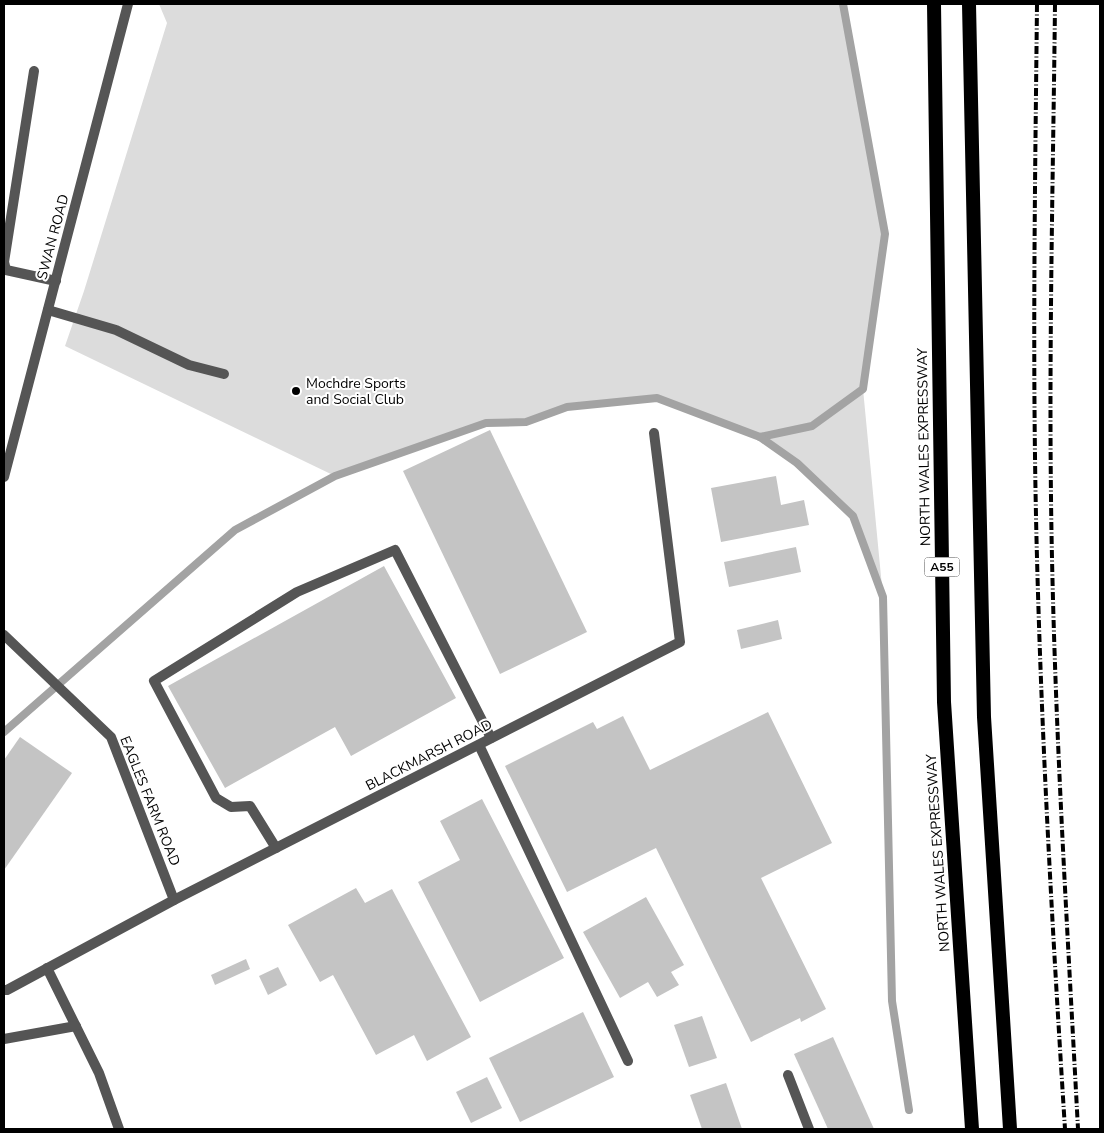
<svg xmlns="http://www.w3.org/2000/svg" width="1104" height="1133" font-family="'Nunito Sans',sans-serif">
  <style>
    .green { fill: #dcdcdc }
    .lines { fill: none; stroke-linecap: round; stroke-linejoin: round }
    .stream { stroke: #a3a3a3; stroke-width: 8 }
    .building { fill: #c4c4c4 }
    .service { stroke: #555; stroke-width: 10 }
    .minor { stroke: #555; stroke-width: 10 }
    .trunk { stroke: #000; stroke-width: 14 }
    .rail { stroke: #000; stroke-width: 4; stroke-dasharray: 8 2.5 1 2.5; stroke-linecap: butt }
    .poi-dot { fill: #000; stroke: #fff; stroke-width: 2 }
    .labels { text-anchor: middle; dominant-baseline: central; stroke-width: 4; stroke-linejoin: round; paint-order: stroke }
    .shield { fill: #fff; stroke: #4c4c4c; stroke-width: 1 }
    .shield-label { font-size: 12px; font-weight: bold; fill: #000 }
    .street-label { font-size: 14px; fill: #000; stroke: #fff }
    .poi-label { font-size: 14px; fill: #000; stroke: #fff; text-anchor: start }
  </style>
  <rect width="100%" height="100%" fill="#fff"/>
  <path class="green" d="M159,4H843L885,234L863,389L883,597L853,516L797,463L760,437L657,398L567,407L526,422L486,423L335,476L65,346L84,291L167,23Z"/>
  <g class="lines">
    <g class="stream">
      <path d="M760,437L812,426L863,389L885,234L843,4"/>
      <path d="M4,732L235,530L335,476L486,423L526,422L567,407L657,398L760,437L797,463L853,516L883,597L892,1001L909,1110"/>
    </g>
  </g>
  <g class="building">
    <path d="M490,430L587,632L500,674L403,471Z"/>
    <path d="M776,476L781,505L804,500L809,525L721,542L711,488Z"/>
    <path d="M796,547L801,572L729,587L724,562Z"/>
    <path d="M384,566L456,698L351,756L335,727L225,788L168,686Z"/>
    <path d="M778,620L782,639L741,649L737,630Z"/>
    <path d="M768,712L832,843L761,878L826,1009L801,1022L800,1018L751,1042L656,848L567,892L505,766L593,722L597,729L623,716L650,770Z"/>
    <path d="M20,737L72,773L4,870V760Z"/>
    <path d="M482,799L564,958L480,1002L418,882L460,860L440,821Z"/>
    <path d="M356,888L365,903L392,889L471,1037L427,1061L414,1035L376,1055L333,975L320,982L288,925Z"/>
    <path d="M646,897L684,965L671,972L679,985L657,997L648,982L620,998L583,932Z"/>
    <path d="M246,959L250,969L215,985L211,975Z"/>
    <path d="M278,967L287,985L268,995L259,976Z"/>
    <path d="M583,1012L614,1077L520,1122L489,1058Z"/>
    <path d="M702,1016L717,1058L689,1067L674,1025Z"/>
    <path d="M833,1037L874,1129H828L794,1054Z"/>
    <path d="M487,1077L502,1108L471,1123L456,1092Z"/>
    <path d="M726,1083L742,1129H702L690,1095Z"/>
  </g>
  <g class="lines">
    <g class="service">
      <path d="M34,71L4,262L6,270L56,281"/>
      <path d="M48,310L116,330L189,365L224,374"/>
      <path d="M479,745L628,1061"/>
      <path d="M276,848L250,806L231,807L216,798L154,681L297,592L395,550L491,738"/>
      <path d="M47,968L99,1073L119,1129"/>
      <path d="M4,1039L76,1026"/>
      <path d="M788,1075L809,1129"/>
    </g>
    <g class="minor">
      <path d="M4,477L128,4"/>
      <path d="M4,635L111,737L174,900"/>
      <path d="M4,990H7L174,900L680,642L654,433"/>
    </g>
    <g class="trunk">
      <path d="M934,4L944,702L972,1129"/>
      <path d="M969,4L984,717L1010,1129"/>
    </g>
    <g class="rail">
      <path d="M1037,4C1035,189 1032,373 1037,558C1042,749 1053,939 1065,1129"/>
      <path d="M1055,4C1053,188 1048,374 1052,558C1056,749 1068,939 1078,1129"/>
    </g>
  </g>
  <circle class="poi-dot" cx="296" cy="391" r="5"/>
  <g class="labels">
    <rect class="shield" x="924.5" y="557.5" width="35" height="19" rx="4"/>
    <g class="shield-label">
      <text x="942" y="567">A55</text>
    </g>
    <g class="street-label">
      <text transform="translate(53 237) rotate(-75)">SWAN ROAD</text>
      <text transform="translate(924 447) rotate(-91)">NORTH WALES EXPRESSWAY</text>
      <text transform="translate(429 755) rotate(-27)">BLACKMARSH ROAD</text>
      <text transform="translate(150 801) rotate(68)">EAGLES FARM ROAD</text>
      <text transform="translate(938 853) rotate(-94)">NORTH WALES EXPRESSWAY</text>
    </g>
    <g class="poi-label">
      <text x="306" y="383">Mochdre Sports<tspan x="306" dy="16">and Social Club</tspan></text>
    </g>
  </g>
  <rect width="1104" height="1133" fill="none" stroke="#000000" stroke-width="10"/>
</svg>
